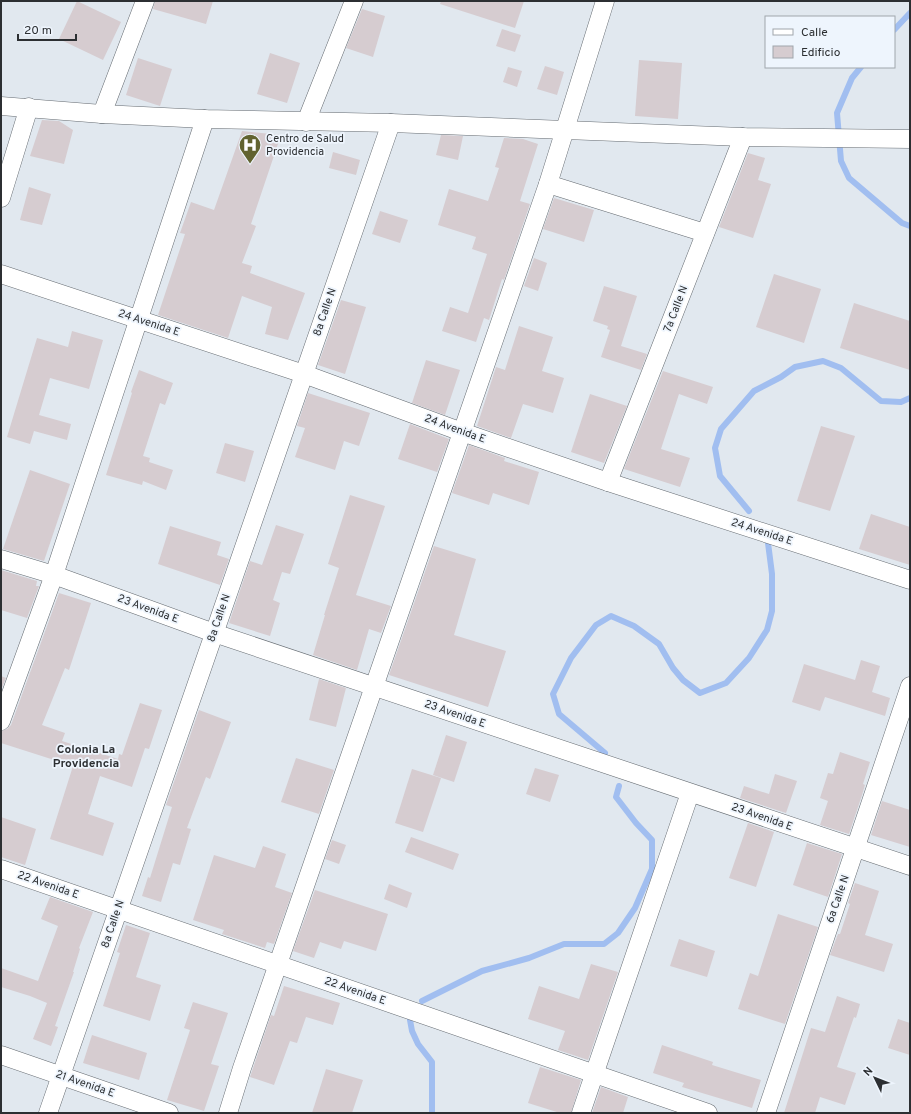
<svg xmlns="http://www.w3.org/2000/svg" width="911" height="1114" font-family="Overpass,sans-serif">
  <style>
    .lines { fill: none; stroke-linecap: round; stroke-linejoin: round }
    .stream { stroke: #a1bef0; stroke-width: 6 }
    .building { fill: #d6ccd0 }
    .street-casing { stroke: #666c72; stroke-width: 19 }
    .street { stroke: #fff; stroke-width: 18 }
    .labels { text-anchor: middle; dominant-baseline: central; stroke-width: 3.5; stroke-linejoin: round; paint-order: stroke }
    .poi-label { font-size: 11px; fill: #2c2f32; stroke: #eef5fd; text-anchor: start }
    .street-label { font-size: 11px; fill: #2c2f32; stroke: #eef5fd }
    .neighbourhood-label { font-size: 12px; font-weight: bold; fill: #2c2f32; stroke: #eef5fd }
  </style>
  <rect width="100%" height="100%" fill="#e1e8ef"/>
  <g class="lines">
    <g class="stream">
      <path d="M894,30L910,13"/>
      <path d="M861,67L852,78L837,113L841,161L849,178L902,223L910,226"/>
      <path d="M749,511L720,476L715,448L721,429L754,391L781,377L795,367L823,361L841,368L881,401L901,402L910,398"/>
      <path d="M605,753L559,714L553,694L571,658L596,625L611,616L634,626L659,644L673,668L683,680L700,693L726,683L749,658L767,630L772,611V574L768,543"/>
      <path d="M422,1001L482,971L529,958L564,944H604L618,933L635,908L652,869V840L636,823L616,797L619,786"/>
      <path d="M410,1020L412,1031L418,1044L432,1062V1113"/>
    </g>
  </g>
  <g class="building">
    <path d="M77,1L121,22L103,60L59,39Z"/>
    <path d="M155,1H213L206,24L153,9Z"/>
    <path d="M441,1H524L515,28L440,4Z"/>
    <path d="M362,9L385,16L373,57L346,48Z"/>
    <path d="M502,29L521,35L515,52L496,46Z"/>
    <path d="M270,53L300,63L287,103L257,94Z"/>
    <path d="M138,58L172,69L160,106L126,95Z"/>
    <path d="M639,60L682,63L678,119L635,116Z"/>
    <path d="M545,66L564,72L557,95L537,89Z"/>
    <path d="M508,67L522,71L517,87L503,82Z"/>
    <path d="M42,120L59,121L73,130L64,164L30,156Z"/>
    <path d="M242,131L281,135L251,224L256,226L242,263L252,266L250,273L305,293L288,340L265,334L272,307L242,296L228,338L158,315L185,234L180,233L191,202L214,210Z"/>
    <path d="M441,135L463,136L458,160L436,155Z"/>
    <path d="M504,138L523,139L538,144L520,201L530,204L504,280L502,279L489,320L484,318L476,342L442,331L450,307L468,313L487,254L472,249L476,237L438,225L449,189L488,201L499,168L495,167Z"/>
    <path d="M333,152L360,160L356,175L329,168Z"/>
    <path d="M748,153L765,158L758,180L771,184L753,238L719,227Z"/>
    <path d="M29,187L51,194L42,225L20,220Z"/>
    <path d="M554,198L594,210L584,242L543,229Z"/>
    <path d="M380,211L408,220L400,243L372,234Z"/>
    <path d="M534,258L547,263L538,291L524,286Z"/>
    <path d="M774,274L821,289L804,343L756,327Z"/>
    <path d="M604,286L637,296L621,346L647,354L641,370L601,357L610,330L607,329L608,326L593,321Z"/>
    <path d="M341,300L366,307L345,374L318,365Z"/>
    <path d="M854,303L910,321V370L840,348Z"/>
    <path d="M519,326L553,337L542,371L564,378L553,413L523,404L511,438L477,426L496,367L505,370Z"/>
    <path d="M72,331L103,340L89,389L50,378L39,415L71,424L67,440L34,431L30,444L7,437L37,338L68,347Z"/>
    <path d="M426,360L460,370L445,415L412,403Z"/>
    <path d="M139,370L173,383L165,405L160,403L143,456L150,458L149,462L173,470L166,490L143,481L142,485L106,475L132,393L131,392Z"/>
    <path d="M663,371L713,387L707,404L679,394L661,449L690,458L680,487L624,469Z"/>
    <path d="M308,393L370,413L359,446L344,441L335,470L295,457L305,428L297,426Z"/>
    <path d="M590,394L627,406L604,463L571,452Z"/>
    <path d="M410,424L449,439L437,472L398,459Z"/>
    <path d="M821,426L855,436L830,511L797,501Z"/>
    <path d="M225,443L254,451L245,482L216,473Z"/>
    <path d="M469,445L505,458L504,461L539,472L529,505L493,493L489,505L452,493Z"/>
    <path d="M30,470L70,484L44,561L3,549Z"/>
    <path d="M350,495L385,506L356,595L391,606L381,633L369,629L357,670L313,655L325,615H324L339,568L328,564Z"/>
    <path d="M871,514L910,527V565L859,549Z"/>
    <path d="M276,525L304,534L290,574L282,572L273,600L280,603L270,636L229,623L250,561L262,565Z"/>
    <path d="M170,526L221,542L217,555L229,559L220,585L158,564Z"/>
    <path d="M434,546L476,559L454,635L506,651L488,707L389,675Z"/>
    <path d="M1,570L37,581L36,586H39L27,618L1,610Z"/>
    <path d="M59,593L91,603L69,670L65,668L42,725L65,733L62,741L118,759L119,754L122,755L140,703L162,710L149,749L145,748L132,787L100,776L88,814L114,823L103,856L50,839L73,766L1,743V731L7,729L11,725Z"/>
    <path d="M861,660L880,666L872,692L890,698L885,716L825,697L820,711L792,702L804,664L855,680Z"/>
    <path d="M1,676L6,678L1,690Z"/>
    <path d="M319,679L346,688L336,727L309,720Z"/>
    <path d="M199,710L231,722L210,779L206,777L187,828L191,829L180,865L173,863L161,902L142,896L148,877L150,878L172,807L166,805Z"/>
    <path d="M446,735L467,742L454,782L433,775Z"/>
    <path d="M840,752L870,762L863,784L865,785L862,795L849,834L820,825L828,801L820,798L828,773L833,774Z"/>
    <path d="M296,758L334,770L319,814L281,802Z"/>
    <path d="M535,768L559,775L550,802L526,794Z"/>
    <path d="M412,769L441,778L423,832L395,823Z"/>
    <path d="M775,774L797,781L786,813L740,798L744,786L769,794Z"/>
    <path d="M882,801L910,810V847L871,835Z"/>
    <path d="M1,817L36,829L25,865L1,857Z"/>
    <path d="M748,823L774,832L756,887L729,878Z"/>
    <path d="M411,837L459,854L453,870L405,852Z"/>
    <path d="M332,840L346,845L339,864L325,859Z"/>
    <path d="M807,843L842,854L828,897L793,885Z"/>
    <path d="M263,846L286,854L275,887L292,893L274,944L267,942L265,948L222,934L224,930L193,920L214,855L255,868Z"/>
    <path d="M855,883L879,891L865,935L893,944L884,972L830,955L838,934H840L850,904L848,903Z"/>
    <path d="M389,884L412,893L407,908L384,899Z"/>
    <path d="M315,890L388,914L376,951L344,941L341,949L320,942L314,958L293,951Z"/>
    <path d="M50,897L93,912L79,948L80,949L73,972H74L55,1026L58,1027L51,1046L33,1039L47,1003L30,996L1,987V968L38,981L58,926L41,919Z"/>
    <path d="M778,914L818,927L785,1024L738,1009L750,973L758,976Z"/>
    <path d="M126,925L150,933L136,977L161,985L150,1021L103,1006L120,953L117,952Z"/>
    <path d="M679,939L715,951L707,977L670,966Z"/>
    <path d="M591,964L618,972L588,1060L558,1050L565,1031L528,1019L539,986L579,999Z"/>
    <path d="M284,986L340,1003L333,1025L306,1017L297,1043L290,1041L274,1085L250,1077L271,1015L274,1016Z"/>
    <path d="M837,996L860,1004L856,1018L854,1017L837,1067L856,1073L845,1105L820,1097L815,1113H784L811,1028L825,1032Z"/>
    <path d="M193,1002L228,1013L211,1064L219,1066L204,1111L167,1100L190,1030L184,1028Z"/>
    <path d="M898,1019L910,1023V1055L888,1048Z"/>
    <path d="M92,1035L147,1053L139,1080L83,1063Z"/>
    <path d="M662,1045L713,1062L712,1065L761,1080L752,1108L682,1087L684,1083L653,1073Z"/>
    <path d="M540,1067L581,1080L571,1113H560L528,1103Z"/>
    <path d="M326,1069L363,1080L352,1113H312Z"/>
    <path d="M601,1087L628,1097L623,1113H592Z"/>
  </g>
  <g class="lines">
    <g class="street-casing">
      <g id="street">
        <path d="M1,106L102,114L205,119L391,123L743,137L910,139"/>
        <path d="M102,114L145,1"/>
        <path d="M306,122L354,1"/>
        <path d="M548,184L705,233"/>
        <path d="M1,198L29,107"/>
        <path d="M1,274L304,374L462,432L608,482L910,580"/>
        <path d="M608,482L743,137"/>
        <path d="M1,559L54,575L214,633L910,866"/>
        <path d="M1,721L54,575L205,119"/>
        <path d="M1,869L708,1113"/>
        <path d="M1,1055L169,1113"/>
        <path d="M48,1113L391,123"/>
        <path d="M228,1113L242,1068L548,184L605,1"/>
        <path d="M581,1113L690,793"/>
        <path d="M766,1113L910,686"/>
      </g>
    </g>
    <use href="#street" class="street"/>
  </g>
  <defs>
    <g id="hospital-pin" transform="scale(1.15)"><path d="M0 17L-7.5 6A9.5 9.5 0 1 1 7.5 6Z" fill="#626330" stroke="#eef5fd"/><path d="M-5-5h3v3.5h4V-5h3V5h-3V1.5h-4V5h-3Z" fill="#fff"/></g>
  </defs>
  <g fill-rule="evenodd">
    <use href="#hospital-pin" x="250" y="145"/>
  </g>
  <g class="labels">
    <g class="poi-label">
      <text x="266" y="139">Centro de Salud<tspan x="266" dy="13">Providencia</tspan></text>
    </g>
    <g class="street-label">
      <text transform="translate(676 309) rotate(-69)">7a Calle N</text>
      <text transform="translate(325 312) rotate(-71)">8a Calle N</text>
      <text transform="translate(149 323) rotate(18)">24 Avenida E</text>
      <text transform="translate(455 429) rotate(20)">24 Avenida E</text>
      <text transform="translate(762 532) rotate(18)">24 Avenida E</text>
      <text transform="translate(148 609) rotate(20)">23 Avenida E</text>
      <text transform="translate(219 618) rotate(-71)">8a Calle N</text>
      <text transform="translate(455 714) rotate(19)">23 Avenida E</text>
      <text transform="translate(762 817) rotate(19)">23 Avenida E</text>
      <text transform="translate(48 885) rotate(19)">22 Avenida E</text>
      <text transform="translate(838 899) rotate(-71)">6a Calle N</text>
      <text transform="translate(113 924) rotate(-71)">8a Calle N</text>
      <text transform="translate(355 991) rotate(19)">22 Avenida E</text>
      <text transform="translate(85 1084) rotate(19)">21 Avenida E</text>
    </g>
    <g class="neighbourhood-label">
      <text x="86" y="750">Colonia La<tspan x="86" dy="14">Providencia</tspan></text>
    </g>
  </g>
  <rect width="911" height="1114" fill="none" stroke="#2c2f32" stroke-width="4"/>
  <rect x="765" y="16" width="130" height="52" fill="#eef5fd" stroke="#a0a6ac"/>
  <rect x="773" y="29" width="20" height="6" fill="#ffffff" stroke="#a0a6ac"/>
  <text x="801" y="36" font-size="12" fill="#2c2f32">Calle</text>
  <rect x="773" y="46" width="20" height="12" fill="#d6ccd0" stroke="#a0a6ac"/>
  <text x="801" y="56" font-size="12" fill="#2c2f32">Edificio</text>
  <g transform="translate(875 1078) rotate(313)" stroke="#eef5fd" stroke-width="3" paint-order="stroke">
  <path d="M0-3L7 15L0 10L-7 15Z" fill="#2c2f32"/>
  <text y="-6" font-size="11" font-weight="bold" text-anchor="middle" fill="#2c2f32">N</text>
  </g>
  <path d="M18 34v6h58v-6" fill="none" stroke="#2c2f32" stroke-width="2"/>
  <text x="24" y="34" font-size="12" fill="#2c2f32" stroke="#eef5fd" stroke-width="3" paint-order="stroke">20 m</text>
</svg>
